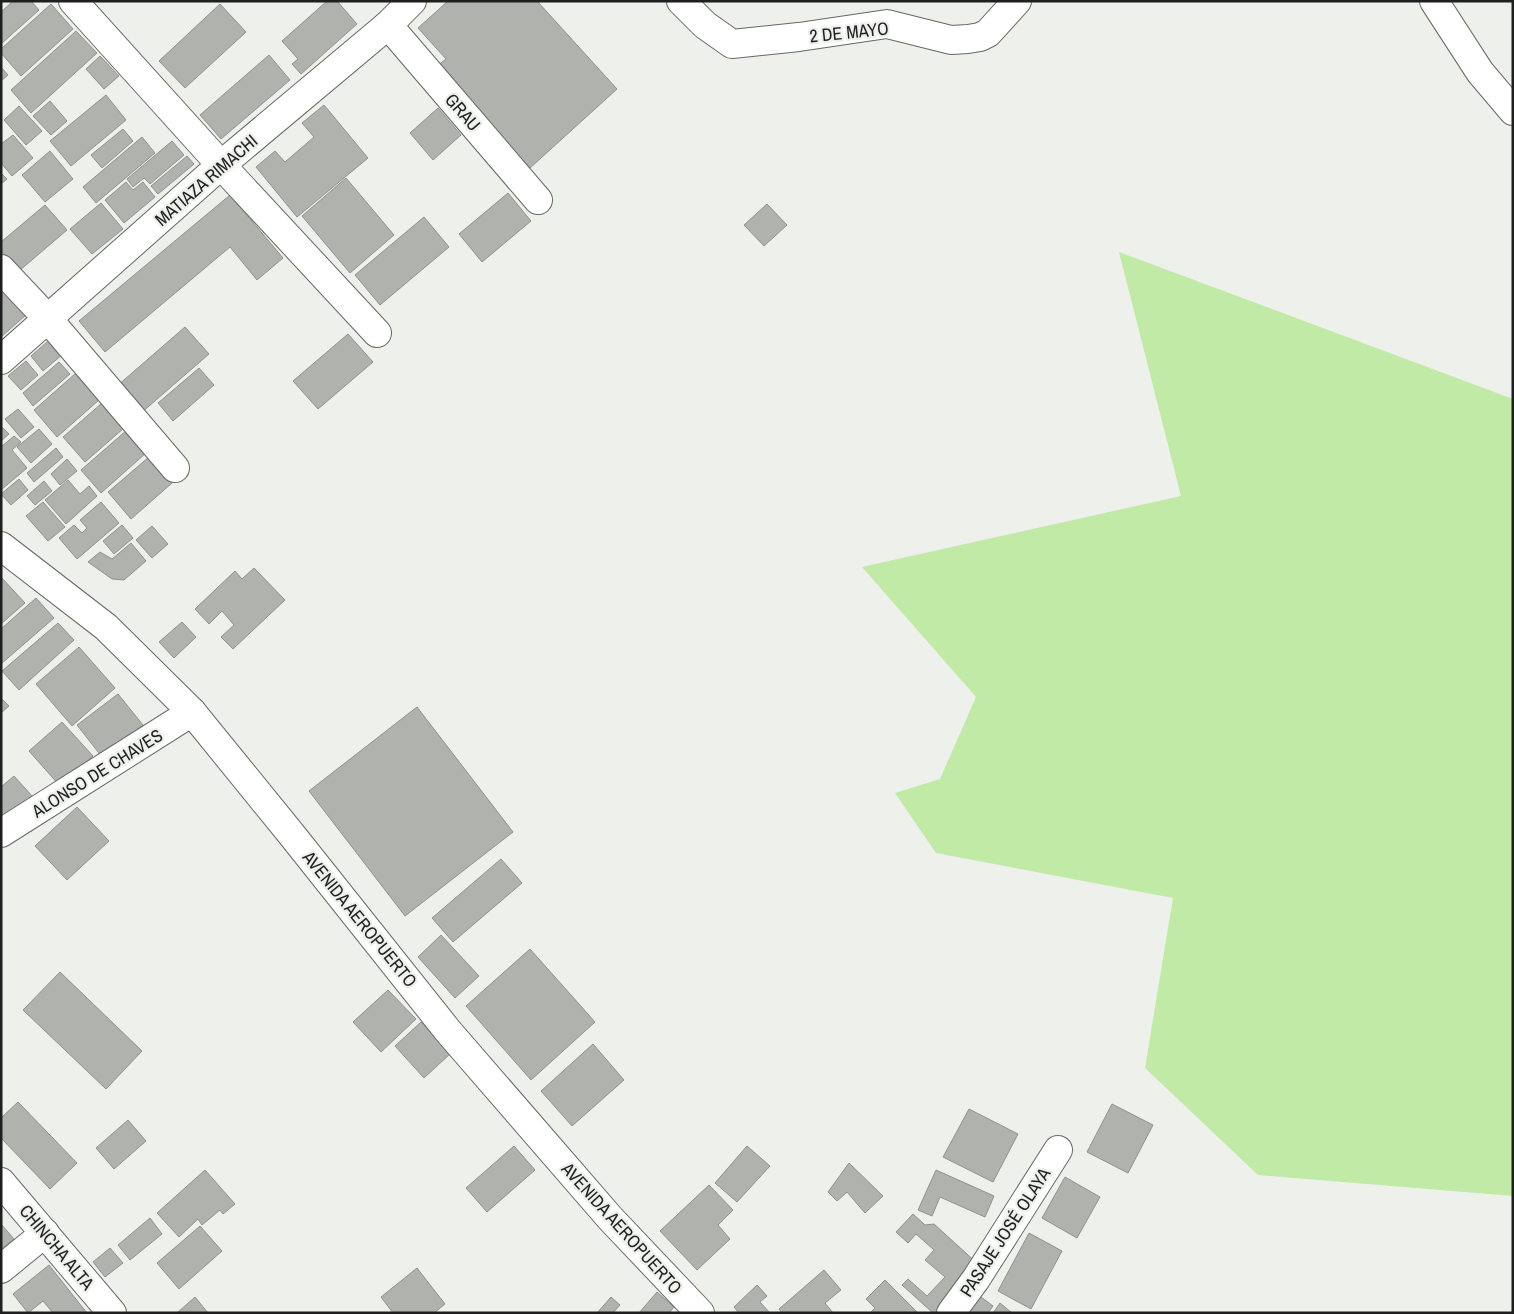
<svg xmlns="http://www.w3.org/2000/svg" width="1514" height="1314" font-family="'Archivo Narrow',sans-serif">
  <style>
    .green { fill: #c1eaa6 }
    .building { fill: #afb2ad; stroke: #8f928d }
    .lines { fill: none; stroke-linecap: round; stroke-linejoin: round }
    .minor-casing { stroke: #666964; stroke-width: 30 }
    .minor { stroke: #fff; stroke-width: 28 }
    .labels { text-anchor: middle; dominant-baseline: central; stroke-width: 4.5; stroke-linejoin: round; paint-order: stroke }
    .street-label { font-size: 18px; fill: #1e1f1e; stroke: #edf0eb }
  </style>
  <rect width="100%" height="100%" fill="#edf0eb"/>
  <path class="green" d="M1119,252L1513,399V1196L1258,1175L1145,1068L1173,898L936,853L895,793L940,779L976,697L862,567L1181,496Z"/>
  <g class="building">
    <path d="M13,1H31L39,10L1,44V12Z"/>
    <path d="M327,1H337L357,24L301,74L292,64L298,59L282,41Z"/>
    <path d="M448,1H537L617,89L530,168L437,66L446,59L418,28Z"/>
    <path d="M51,4L73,29L21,76L1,53V49Z"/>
    <path d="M220,4L246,32L185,88L159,61Z"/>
    <path d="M76,31L97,53L31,113L11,90Z"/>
    <path d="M269,55L290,80L221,139L200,115Z"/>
    <path d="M100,56L119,76L104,89L86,69Z"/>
    <path d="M1,67L8,75L1,81Z"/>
    <path d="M106,95L126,120L71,166L50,141Z"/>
    <path d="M50,101L67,121L51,135L33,116Z"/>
    <path d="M324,105L368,158L297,217L256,167L275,151L285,162L314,137L302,123Z"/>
    <path d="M19,106L42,131L26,145L4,120Z"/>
    <path d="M438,108L461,135L433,160L410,133Z"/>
    <path d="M123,129L133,141L102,168L91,155Z"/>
    <path d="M13,135L33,158L12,176L1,163V144Z"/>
    <path d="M142,137L155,153L96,203L83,187Z"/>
    <path d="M172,141L184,155L150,184L144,178L133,187L127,179Z"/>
    <path d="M50,151L73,179L45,202L22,175Z"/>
    <path d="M187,156L194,164L158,194L151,186Z"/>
    <path d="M1,173L7,179L1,184Z"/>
    <path d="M346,178L394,235L350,273L302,216Z"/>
    <path d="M126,182L133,190L143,182L155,197L124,223L105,200Z"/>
    <path d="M508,193L531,221L482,262L459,234Z"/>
    <path d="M230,195L283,258L257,280L230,247L105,352L79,321Z"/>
    <path d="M101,203L123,229L92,254L70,229Z"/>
    <path d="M767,204L787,225L764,246L744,225Z"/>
    <path d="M45,205L67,230L19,271L1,251V242Z"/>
    <path d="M424,217L449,247L380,305L355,275Z"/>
    <path d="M4,290L26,315L1,337V293Z"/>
    <path d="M185,327L209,354L141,413L117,386Z"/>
    <path d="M56,334L69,349L43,371L31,356Z"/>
    <path d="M348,334L373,362L318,409L293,381Z"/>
    <path d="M26,361L38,375L21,390L8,376Z"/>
    <path d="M59,362L70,374L33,406L23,393Z"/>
    <path d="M199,368L214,385L173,421L158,403Z"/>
    <path d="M76,373L99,400L57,437L34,410Z"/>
    <path d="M102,403L124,428L85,462L63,437Z"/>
    <path d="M18,409L34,427L21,438L5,419Z"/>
    <path d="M1,426L9,434L1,441Z"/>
    <path d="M39,429L52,444L31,463L17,447Z"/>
    <path d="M127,430L146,453L101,493L81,470Z"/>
    <path d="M14,436L21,442L12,450L27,468L1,490V447Z"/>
    <path d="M56,448L63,457L34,482L27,473Z"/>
    <path d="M149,457L172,483L131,519L108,492Z"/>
    <path d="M67,459L77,471L60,485L51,474Z"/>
    <path d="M19,479L28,490L11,505L1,494Z"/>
    <path d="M68,480L80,494L89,486L97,496L66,524L45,500Z"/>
    <path d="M44,481L52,491L35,505L27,496Z"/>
    <path d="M43,502L65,527L48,541L26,516Z"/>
    <path d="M101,502L119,523L77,559L59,538L74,525L82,533L87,528L80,520Z"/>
    <path d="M122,525L133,538L114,554L103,541Z"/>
    <path d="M152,526L168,544L152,558L136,540Z"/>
    <path d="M131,543L146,561L124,580L112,579L88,562L100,552L112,559Z"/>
    <path d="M254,568L285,600L233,649L221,637L234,625L222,611L209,624L195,609L235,571L242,579Z"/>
    <path d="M1,577L25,603L1,624Z"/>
    <path d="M36,598L54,618L1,664V629Z"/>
    <path d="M182,622L196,637L174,658L159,642Z"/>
    <path d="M58,623L74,640L19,690L2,671Z"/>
    <path d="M79,647L115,688L72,726L36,684Z"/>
    <path d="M118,694L143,725L102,757L77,725Z"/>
    <path d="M1,698L9,706L1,713Z"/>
    <path d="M417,707L513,832L405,916L309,791Z"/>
    <path d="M62,722L93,756L60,786L29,751Z"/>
    <path d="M14,776L32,796L3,822L1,820V787Z"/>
    <path d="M77,807L109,841L67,880L35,846Z"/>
    <path d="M501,859L522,883L453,942L432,918Z"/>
    <path d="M441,935L479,976L455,998L418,957Z"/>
    <path d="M530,949L595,1022L531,1080L466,1006Z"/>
    <path d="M60,972L142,1051L106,1089L23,1010Z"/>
    <path d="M388,990L416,1019L381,1052L353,1022Z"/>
    <path d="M421,1022L450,1054L424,1078L395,1046Z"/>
    <path d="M593,1044L624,1080L572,1126L541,1091Z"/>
    <path d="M18,1102L77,1163L50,1189L1,1138V1118Z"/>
    <path d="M1112,1104L1153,1125L1128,1173L1087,1152Z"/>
    <path d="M969,1109L1018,1134L993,1182L943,1157Z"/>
    <path d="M128,1120L146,1141L114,1169L96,1148Z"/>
    <path d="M514,1146L535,1170L487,1212L466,1188Z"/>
    <path d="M747,1146L770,1166L737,1202L715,1183Z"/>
    <path d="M849,1163L883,1196L865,1213L847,1192L837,1201L828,1192Z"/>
    <path d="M205,1170L235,1204L223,1214L220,1210L202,1225L198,1219L179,1237L157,1213Z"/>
    <path d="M936,1170L994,1196L985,1217L940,1197L932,1216L918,1210Z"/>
    <path d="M1065,1177L1100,1197L1077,1238L1042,1218Z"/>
    <path d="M709,1185L733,1210L718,1225L730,1239L697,1270L660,1231Z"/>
    <path d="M913,1214L925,1225L934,1224L979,1265L936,1313H933L902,1285L908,1279L927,1296L945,1277L925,1260L934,1250L916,1234L908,1243L896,1232Z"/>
    <path d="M150,1218L162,1234L130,1260L118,1245Z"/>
    <path d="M1,1224L14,1239L1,1249Z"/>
    <path d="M200,1226L222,1251L179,1289L157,1263Z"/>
    <path d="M1029,1233L1062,1251L1031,1309L998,1291Z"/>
    <path d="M110,1248L123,1263L105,1277L93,1262Z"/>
    <path d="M49,1265L87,1313H53L43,1301L28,1313L13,1294Z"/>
    <path d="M417,1268L445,1304L434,1313H393L381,1297Z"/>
    <path d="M824,1270L841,1290L825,1303L833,1313H782L779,1309Z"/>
    <path d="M885,1280L918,1313H870L875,1308L866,1299Z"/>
    <path d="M757,1285L767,1296L760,1302L770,1313H739L734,1307Z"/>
    <path d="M657,1292L674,1307L669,1313H639Z"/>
    <path d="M977,1294L993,1306L988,1313H963Z"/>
    <path d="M195,1297L208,1313H177Z"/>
    <path d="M611,1297L620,1305L613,1313H597Z"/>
    <path d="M1000,1303L1012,1313H993Z"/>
  </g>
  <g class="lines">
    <g class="minor-casing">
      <g id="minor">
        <path d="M73,1L221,165L377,333"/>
        <path d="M681,1L705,25L732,44L799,37L887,24L951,40L968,39L980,37L988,33L1017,1"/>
        <path d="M1434,1L1480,72L1513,111"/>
        <path d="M388,25L538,200"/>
        <path d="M1,269L48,319L175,468"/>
        <path d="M1,360L221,165L388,25L412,1"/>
        <path d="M1,546L106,627L192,712L292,835L448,1031L610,1218L700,1313"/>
        <path d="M1,833L192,712"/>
        <path d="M1,1182L112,1313"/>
        <path d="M1,1269L45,1233"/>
        <path d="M951,1313L976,1279L1058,1150"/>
      </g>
    </g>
    <use href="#minor" class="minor"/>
  </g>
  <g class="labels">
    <g class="street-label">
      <text transform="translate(849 32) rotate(-6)">2 DE MAYO</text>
      <text transform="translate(463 112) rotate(49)">GRAU</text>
      <text transform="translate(206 180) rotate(-41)">MATIAZA RIMACHI</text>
      <text transform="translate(97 773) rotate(-32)">ALONSO DE CHAVES</text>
      <text transform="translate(360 919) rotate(51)">AVENIDA AEROPUERTO</text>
      <text transform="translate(622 1228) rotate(48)">AVENIDA AEROPUERTO</text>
      <text transform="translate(1005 1232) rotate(-57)">PASAJE JOSÉ OLAYA</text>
      <text transform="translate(57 1247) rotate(50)">CHINCHA ALTA</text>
    </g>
  </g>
  <rect width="1514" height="1314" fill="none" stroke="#1e1f1e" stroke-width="5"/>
</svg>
